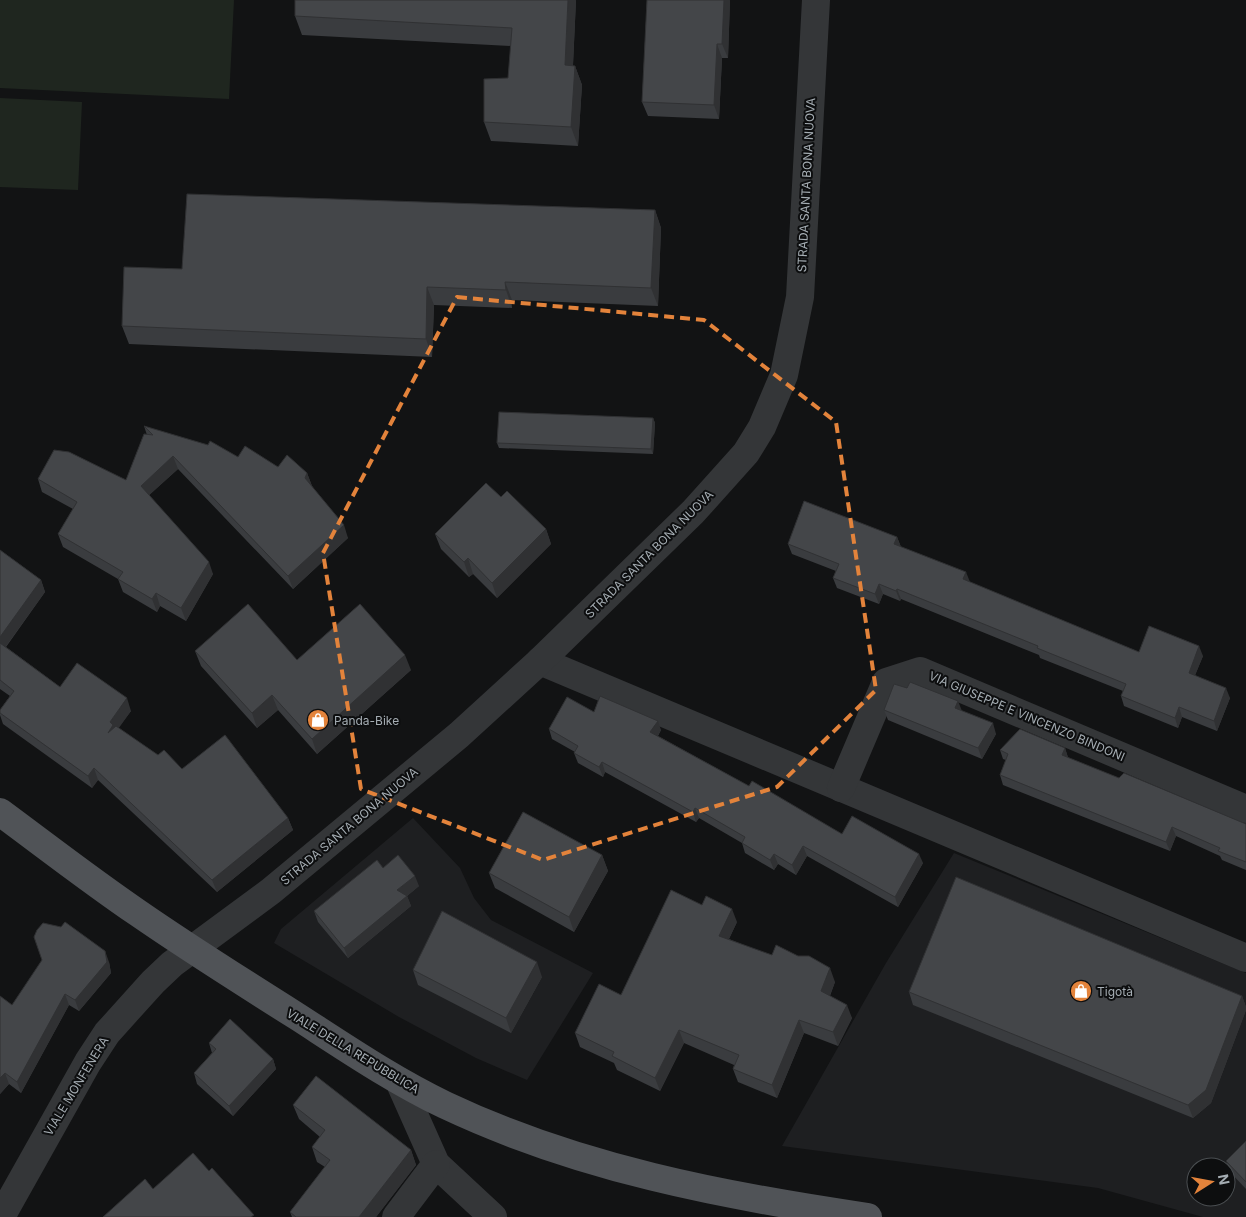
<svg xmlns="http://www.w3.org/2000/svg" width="1246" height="1217" font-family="Inter,sans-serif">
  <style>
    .built { fill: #1e1f21; fill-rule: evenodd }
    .green { fill: #1f261f }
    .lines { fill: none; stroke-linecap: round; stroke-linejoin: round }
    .minor { stroke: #343638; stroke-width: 28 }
    .major { stroke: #505357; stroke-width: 28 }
    .wall { fill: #3a3c3f }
    .shaded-wall { fill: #303133 }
    .building { fill: #444649; stroke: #303133 }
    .marked { fill: none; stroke: #e3833b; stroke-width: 4; stroke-dasharray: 10 6; stroke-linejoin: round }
    .labels { text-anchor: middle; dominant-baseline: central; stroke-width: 4; stroke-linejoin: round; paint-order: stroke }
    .street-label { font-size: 12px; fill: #a5adb3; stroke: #0d0e0f }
    .poi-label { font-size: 12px; fill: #a5adb3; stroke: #0d0e0f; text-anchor: start }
  </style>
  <rect width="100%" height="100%" fill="#121314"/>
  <g class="built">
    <path d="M413,818L460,868L474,898L491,920L593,973L527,1080L476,1058L399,1017L274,943L281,929Z"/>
    <path d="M954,853L1246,973V1217H1203L1098,1188L782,1146L886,963ZM1196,1167H1226V1197H1196Z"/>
  </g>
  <g class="green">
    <path d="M0,0H234L229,99L0,88Z"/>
    <path d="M0,98L82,102L78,190L0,187Z"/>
  </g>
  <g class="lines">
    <g class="minor">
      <path d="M540,661L1246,958"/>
      <path d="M841,788L886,682L920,671L1246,809"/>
      <path d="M399,1081L436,1164L493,1217"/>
      <path d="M1,1217L88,1062L107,1033L153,982L172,964L271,891L459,735L540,661L693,512L746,453L762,427L784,375L800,297L816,0"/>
      <path d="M396,1217L436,1164"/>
    </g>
    <path class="major" d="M0,812C46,846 91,881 138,913C190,949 244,983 298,1017C346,1048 393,1080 445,1105C578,1168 724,1196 868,1217"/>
  </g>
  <g class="wall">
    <path d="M576,0L573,66H575L582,85L578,146L491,141L484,122L508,78L511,46L302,35L295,16Z"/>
    <path d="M647,0H730L728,58H722L719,119L648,116L642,102Z"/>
    <path d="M655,210L661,228L658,306L512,300V308L434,305L432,357L129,344L122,326L182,269Z"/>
    <path d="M653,418L655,423L653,454L499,448L497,443Z"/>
    <path d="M144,426L238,457L307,473L312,486L348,538L293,589L178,469L149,495L213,574L186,621L160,606L157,612L123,592L118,579L63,547L58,534L73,509L42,492L38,479L126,480L147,435Z"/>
    <path d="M501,497L546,529L551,544L497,598L473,574L469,577L441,549L435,534Z"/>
    <path d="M897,537L901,547L969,582L1139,652L1203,656L1195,675L1230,698L1217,731L1182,717L1178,728L1124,706L1121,696L1123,691L1040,658L1039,655L901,599L900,601L883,594L879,604L837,588L833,578L836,571L792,554L788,544Z"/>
    <path d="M0,550L41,580L45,592L6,647L60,687L131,711L118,728L158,755L182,769L288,818L293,830L217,892L98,780L92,788L3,724L0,715V710L10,696L0,689Z"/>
    <path d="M195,651L297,660L411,670L317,754L278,710L257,728L201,666Z"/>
    <path d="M884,710H961L996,734L982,759L888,720Z"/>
    <path d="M594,712L661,730L658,736L749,786L842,834L923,863L898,907L807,856L796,875L778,864L774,870L745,853L742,843L699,818L696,822L605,772L603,777L578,763L574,753L575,752L552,739L549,729Z"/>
    <path d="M1065,748L1068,758L1119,778L1246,824V870L1222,860L1220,856L1176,836L1170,851L1003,785L1000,775L1006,760L1003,759L1000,750Z"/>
    <path d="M602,855L608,871L574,932L495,888L489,873Z"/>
    <path d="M383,868L419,886L407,896L411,906L348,958L318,922L314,911Z"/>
    <path d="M737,922L729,939L835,982L830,996L852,1018L838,1046L804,1033L777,1098L738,1082L733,1069L734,1065L684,1043L660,1091L617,1070L614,1063L580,1047L575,1033L621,995Z"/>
    <path d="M109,962L111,973L79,1011L69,1005L21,1093L9,1084L0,1094V996L12,1005Z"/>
    <path d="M413,970L542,977L511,1033L418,985Z"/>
    <path d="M909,992L1242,996L1246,1007V1010L1211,1103L1193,1118L913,1005Z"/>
    <path d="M209,1043L273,1059L276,1069L233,1116L197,1084L194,1073L212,1053Z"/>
    <path d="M293,1105L411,1150L416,1165L376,1217H292L290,1212L325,1167L317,1162L312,1147L320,1137L299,1119Z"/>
    <path d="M1246,1141V1189L1230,1172L1226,1161Z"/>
  </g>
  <g class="shaded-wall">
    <path d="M568,0H576L572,84L565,65Z"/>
    <path d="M724,0H730L728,58L722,44Z"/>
    <path d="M717,44L722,58L719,119L714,105Z"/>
    <path d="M575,66L582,85L578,146L571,127Z"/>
    <path d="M655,210L661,228L658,306L651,288Z"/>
    <path d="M505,282L512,300V308L506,290Z"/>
    <path d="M427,287L434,305L432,357L426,339Z"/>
    <path d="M653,418L655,423L653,454L651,449Z"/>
    <path d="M173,456L178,469L146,498L141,486Z"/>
    <path d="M307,473L312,486L305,478Z"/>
    <path d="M344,525L348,538L293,589L288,576Z"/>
    <path d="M546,529L551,544L497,598L492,583Z"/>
    <path d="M897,537L901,547L894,544Z"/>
    <path d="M468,558L473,574L469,577L464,562Z"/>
    <path d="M209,562L213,574L186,621L181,608Z"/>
    <path d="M966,572L970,582L963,579Z"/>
    <path d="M41,580L45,592L1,653L0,649V637Z"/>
    <path d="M879,584L883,594L879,604L875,594Z"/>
    <path d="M897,589L901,599L900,601L896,591Z"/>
    <path d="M156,593L160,606L157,612L152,599Z"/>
    <path d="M1199,646L1203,656L1192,683L1189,673Z"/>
    <path d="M405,655L411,670L317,754L312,739Z"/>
    <path d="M1226,688L1230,698L1217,731L1214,721Z"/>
    <path d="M272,695L278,710L257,728L252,713Z"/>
    <path d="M127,698L131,711L116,732L108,733L110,722Z"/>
    <path d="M958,701L962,711L955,708Z"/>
    <path d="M1179,707L1182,717L1178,728L1175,718Z"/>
    <path d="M658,721L661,730L654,742L650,732Z"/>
    <path d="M993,723L996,734L982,759L978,748Z"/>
    <path d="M1065,748L1068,757L1066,765L1062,755Z"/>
    <path d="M602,762L605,772L603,777L599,767Z"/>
    <path d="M94,768L98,780L92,788L88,776Z"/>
    <path d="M695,808L699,818L696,822L693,812Z"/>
    <path d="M288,818L293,830L217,892L212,880Z"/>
    <path d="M1172,827L1176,836L1170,851L1166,842Z"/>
    <path d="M803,846L807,856L796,875L792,865Z"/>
    <path d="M774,854L778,864L774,870L770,860Z"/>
    <path d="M919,854L923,863L898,907L895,897Z"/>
    <path d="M602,855L608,871L574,932L569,917Z"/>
    <path d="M415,876L419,886L407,896L411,906L348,958L344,948L397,890Z"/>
    <path d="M732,909L737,922L724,949L719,936Z"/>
    <path d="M105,951L109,962L111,973L79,1011L75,1000Z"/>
    <path d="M537,962L542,977L511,1033L506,1018Z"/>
    <path d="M830,968L835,982L826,1005L821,991Z"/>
    <path d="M65,994L69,1005L21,1093L17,1082Z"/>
    <path d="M1242,996L1246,1007V1010L1211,1103L1193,1118L1188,1105Z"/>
    <path d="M847,1005L852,1018L838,1046L833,1032Z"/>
    <path d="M799,1020L804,1033L777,1098L772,1085Z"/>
    <path d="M679,1030L684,1043L660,1091L655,1078Z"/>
    <path d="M273,1059L276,1069L233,1116L229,1106Z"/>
    <path d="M5,1073L9,1084L0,1094V1078Z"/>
    <path d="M411,1150L416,1165L376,1217H359Z"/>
  </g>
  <g class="building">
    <path d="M295,0H568L565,65L575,66L571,127L484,122V79L508,78L512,28L295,16Z"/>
    <path d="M647,0H724L722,44H717L714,105L642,102Z"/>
    <path d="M187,194L655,210L651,288L505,282L506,290L427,287L426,339L122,326L124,267L182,269Z"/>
    <path d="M499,412L653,418L651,449L497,443Z"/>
    <path d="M144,426L208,445L210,441L238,457L245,446L278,467L287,455L307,473L305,478L344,525L288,576L173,456L141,486L209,562L181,608L156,593L152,599L118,579L123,572L58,534L77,502L38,479L54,450L69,452L126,480L144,434L153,435Z"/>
    <path d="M486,483L501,497L507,491L546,529L492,583L468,558L464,562L435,534Z"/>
    <path d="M804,501L897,537L894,544L966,572L963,579L1139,652L1149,626L1199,646L1189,673L1226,688L1214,721L1179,707L1175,718L1121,696L1126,684L1037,648L1038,646L897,589L896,591L879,584L875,594L833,578L839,564L788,544Z"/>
    <path d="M0,550L41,580L0,637Z"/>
    <path d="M248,604L297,660L360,604L405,655L312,739L272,695L252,713L195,651Z"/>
    <path d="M0,643L60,687L77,663L127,698L110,722L113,725L108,733L116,726L158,755L164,750L182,769L225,735L288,818L212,880L94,768L88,776L0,713V710L14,691L0,680Z"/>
    <path d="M910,682L958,701L955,708L993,723L978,748L884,710L894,684L907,688Z"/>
    <path d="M600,696L658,721L650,732L749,786L752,781L842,834L852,816L919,854L895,897L803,846L792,865L774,854L770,860L742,843L745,837L695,808L693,812L602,762L599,767L574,753L578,746L549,729L567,697L594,712Z"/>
    <path d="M1020,729L1065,748L1062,755L1119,778L1124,773L1246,824V862L1218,851L1220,848L1172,827L1166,842L1000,775L1008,754L1000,750Z"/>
    <path d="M523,812L602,855L569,917L489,873Z"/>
    <path d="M398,855L415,876L397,890L407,896L344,948L314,911L377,860L383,868Z"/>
    <path d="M956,877L1242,996L1206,1090L1188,1105L909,992Z"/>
    <path d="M671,890L702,905L706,896L732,909L719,936L772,955L776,945L798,956H809L830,968L821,991L847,1005L833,1032L799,1020L772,1085L733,1069L739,1055L679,1030L655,1078L612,1056L614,1052L575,1033L599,984L621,995Z"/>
    <path d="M442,911L537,962L506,1018L413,970Z"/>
    <path d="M65,922L105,951L107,962L75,1000L65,994L17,1082L5,1073L0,1078V996L12,1005L42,960L34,937L37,930L43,923L61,927Z"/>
    <path d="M230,1019L273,1059L229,1106L194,1073L216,1049L209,1043Z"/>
    <path d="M316,1076L411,1150L359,1217H296L290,1212L330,1160L312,1147L325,1130L293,1105Z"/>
    <path d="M1246,1141V1182L1226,1161Z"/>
    <path d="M193,1153L209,1171L212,1168L254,1215L251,1217H103L145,1179L153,1189Z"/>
  </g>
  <path class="marked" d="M457,297L704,320L836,422L876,690L777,787L543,860L361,789L323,553Z"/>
  <defs>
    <g id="shop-disc" transform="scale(1.125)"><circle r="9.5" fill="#e3833b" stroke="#0d0e0f"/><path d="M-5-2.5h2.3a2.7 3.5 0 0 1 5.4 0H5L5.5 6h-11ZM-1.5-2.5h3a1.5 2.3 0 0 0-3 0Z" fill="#fff"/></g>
  </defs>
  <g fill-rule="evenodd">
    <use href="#shop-disc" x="318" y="720"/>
    <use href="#shop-disc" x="1081" y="991"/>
  </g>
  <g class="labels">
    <g class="street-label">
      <text transform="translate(806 185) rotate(-87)">STRADA SANTA BONA NUOVA</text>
      <text transform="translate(649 554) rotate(-45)">STRADA SANTA BONA NUOVA</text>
      <text transform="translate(1027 716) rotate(23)">VIA GIUSEPPE E VINCENZO BINDONI</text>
      <text transform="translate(349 826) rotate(-40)">STRADA SANTA BONA NUOVA</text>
      <text transform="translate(353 1051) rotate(31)">VIALE DELLA REPUBBLICA</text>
      <text transform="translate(76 1086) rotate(-59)">VIALE MONFENERA</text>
    </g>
    <g class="poi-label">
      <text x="334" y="720">Panda-Bike</text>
      <text x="1097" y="991">Tigotà</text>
    </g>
  </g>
  <g transform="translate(1211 1182) rotate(79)"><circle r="24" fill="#0d0e0f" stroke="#4a4e51"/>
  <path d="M0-4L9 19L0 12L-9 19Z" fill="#e3833b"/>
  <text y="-8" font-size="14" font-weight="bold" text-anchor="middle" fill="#a5adb3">N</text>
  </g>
</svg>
